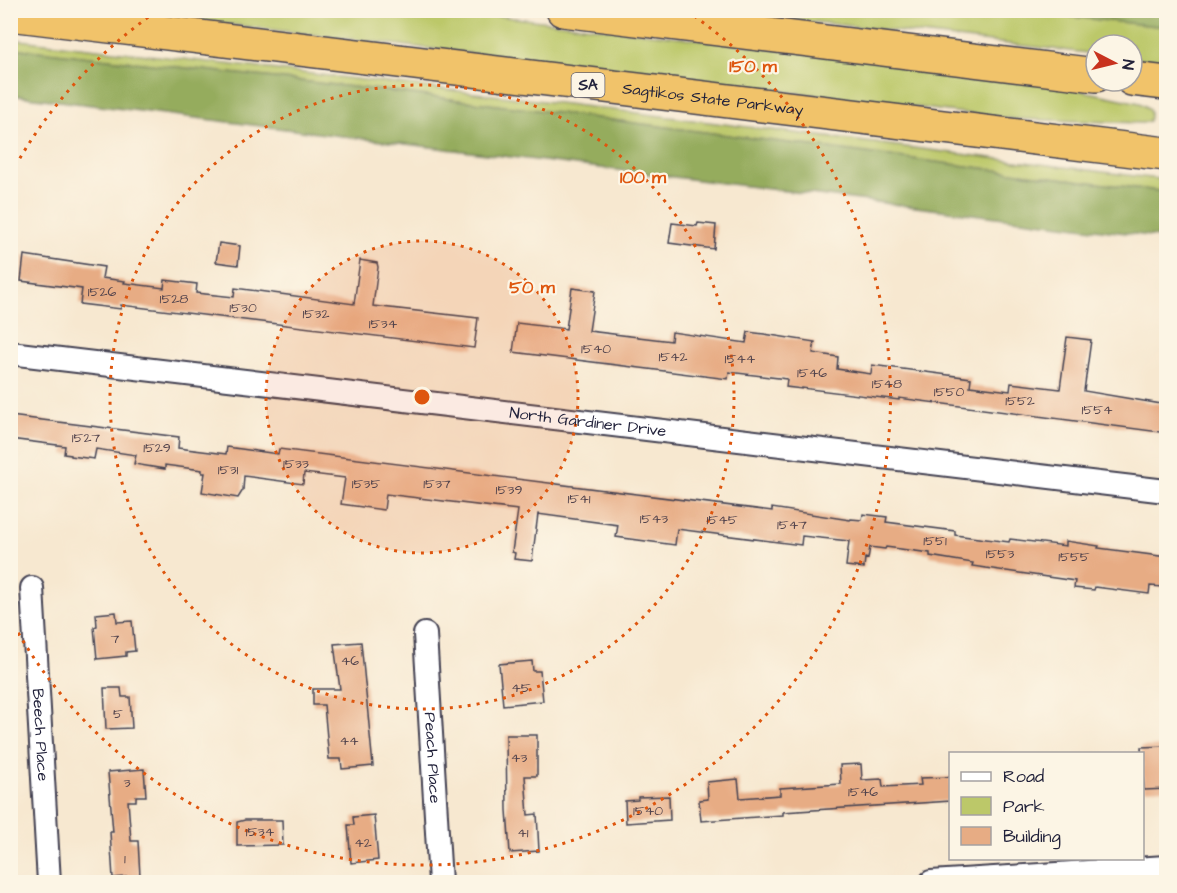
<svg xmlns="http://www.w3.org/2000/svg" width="1177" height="893" font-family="'Architects Daughter',sans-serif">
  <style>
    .green { fill: #bcc869; stroke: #6f7552; stroke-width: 1.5 }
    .forest { fill: #95ac5d; stroke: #5c674c; stroke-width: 1.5 }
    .building { fill: #e7ac84 }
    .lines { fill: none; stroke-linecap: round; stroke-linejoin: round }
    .minor-casing { stroke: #424051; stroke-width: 26 }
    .highway-casing { stroke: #424051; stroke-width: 36 }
    .minor { stroke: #fff; stroke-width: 22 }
    .highway { stroke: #f1c36a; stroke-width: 33 }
    .ring { fill: none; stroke: #de560e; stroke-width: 3; stroke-dasharray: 3 6 }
    .labels { text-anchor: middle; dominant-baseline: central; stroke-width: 4.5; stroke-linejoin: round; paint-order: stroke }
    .number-label { font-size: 14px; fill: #53444d }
    .shield { fill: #fcf5e5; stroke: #63616e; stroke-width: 1.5 }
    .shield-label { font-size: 15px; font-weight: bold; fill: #22223b }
    .street-label { font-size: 16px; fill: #22223b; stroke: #fcf5e5 }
    .centre { fill: #de560e; stroke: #fcf5e5; stroke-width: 3 }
    .ring-label { font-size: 18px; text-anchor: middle; font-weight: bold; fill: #de560e; stroke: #fcf5e5; stroke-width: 4.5; stroke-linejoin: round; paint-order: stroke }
  </style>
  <rect width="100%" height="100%" fill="#fcf5e5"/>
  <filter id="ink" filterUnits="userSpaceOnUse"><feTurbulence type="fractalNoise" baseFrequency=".0167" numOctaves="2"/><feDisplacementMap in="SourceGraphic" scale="12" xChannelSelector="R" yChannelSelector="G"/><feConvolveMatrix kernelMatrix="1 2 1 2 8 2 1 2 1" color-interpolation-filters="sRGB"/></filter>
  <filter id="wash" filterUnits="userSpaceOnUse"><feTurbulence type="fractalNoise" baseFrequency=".008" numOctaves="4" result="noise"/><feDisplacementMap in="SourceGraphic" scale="24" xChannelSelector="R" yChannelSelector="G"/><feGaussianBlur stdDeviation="1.35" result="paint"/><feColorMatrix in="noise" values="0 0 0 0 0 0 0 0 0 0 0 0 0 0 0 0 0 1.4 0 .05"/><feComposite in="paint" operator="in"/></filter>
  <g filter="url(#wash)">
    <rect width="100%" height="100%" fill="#f7e8d0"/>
    <g class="green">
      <path d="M1014,10L1166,27V62L1132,58V45H1096V54L719,11Z"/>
      <path d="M117,11H455L1007,75L1140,103C1149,108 1152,110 1149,121L1143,123L1014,119Z"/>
      <path d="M11,39L535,100L1166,180V192L396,92L11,48Z"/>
    </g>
    <g class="forest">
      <path d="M1014,11H1166V27Z"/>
      <path d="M11,48L396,92L1166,192V238L11,95Z"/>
    </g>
    <g id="blocks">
      <g class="building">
        <path d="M672,223L697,226L698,223L716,225L714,249L669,243Z"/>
        <path d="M219,243L240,246L238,265L216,262Z"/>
        <path d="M24,255L104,267L102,278L125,281L124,283L164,288L165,280L197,284L196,293L234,297L235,288L354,304L360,260L377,263L378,267L373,306L478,318L474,348L121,305V309L80,304L82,289L21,281Z"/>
        <path d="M572,288L595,291L589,331L671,341L672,332L746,343L748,332L764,334L815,342L813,353L838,357L837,369L871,374L872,365L971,378L970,386L1010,391L1011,383L1060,389L1067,337L1091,340L1084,391L1167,405V433L899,398V400L802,388V389L786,387L787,379L729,372L728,379L513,352L517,323L566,329Z"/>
        <path d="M10,416L179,437L178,448L226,454L227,447L278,454L279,449L772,511V508L850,520L851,519L862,520L863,514L887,517L886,522L955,531V535L1009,542L1010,539L1066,546V541L1099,546L1098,548L1167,557L1164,587L1150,586L1149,594L1095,587L1094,590L1074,588L1075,581L972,566L973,563L930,556V553L886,547L885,549L870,547L868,559L865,558L864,568L846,566L849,541L802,536L801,545L677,529L675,545L616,537L618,525L538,514L532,561L514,559L515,553L512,552L518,510L386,494L384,510L341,504L345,478L304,473L303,484L244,476L243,490L238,498L202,492L205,473H202V470L165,465V469L134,464L136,455L96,449L94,459L71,456V455L64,454L65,446L10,439Z"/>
        <path d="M116,612L117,622L132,621L135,651L126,652V656L97,659L94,627L97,626L96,614Z"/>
        <path d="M361,642L373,766L342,769L341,759H329L324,705H313V689H340L334,644Z"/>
        <path d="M532,661L533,671H540L543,701L503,705L499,664Z"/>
        <path d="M104,688H121L122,697H130L132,728L106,729Z"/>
        <path d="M506,735H537V776H525L528,815L537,814L539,851L510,853L507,810Z"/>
        <path d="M1167,746V789L1144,790L1141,747Z"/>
        <path d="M861,764L862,780L882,779L883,787L921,785L920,778L951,777V801L783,812V815L701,821L699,800L708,799L707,782L738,779L740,798L780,795V788L841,784L840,765Z"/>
        <path d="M144,769L146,796H136V801H128L131,841H138L140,876L113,878L110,832H113L108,772Z"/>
        <path d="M669,796L670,820L626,823L625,801L638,800V797Z"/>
        <path d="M374,815L378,860L351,863L348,825H354L353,817Z"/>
        <path d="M245,820H282L283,845L237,846V822Z"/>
      </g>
    </g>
  </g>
  <g filter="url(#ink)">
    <use href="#blocks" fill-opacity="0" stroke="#424051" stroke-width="1.5"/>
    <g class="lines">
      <g class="minor-casing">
        <g id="minor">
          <path id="s1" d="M10,353L1166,491"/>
          <path id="s2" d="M32,588L49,882"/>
          <path id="s3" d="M425,634L440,882"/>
          <path d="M931,882L1166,867"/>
        </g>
      </g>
      <g class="highway-casing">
        <g id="highway">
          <path d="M563,10L1096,75"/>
          <path id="s4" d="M10,14L1166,154"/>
          <path d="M1132,79L1166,83"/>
        </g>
      </g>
      <use href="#minor" class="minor"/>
      <use href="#highway" class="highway"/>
    </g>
  </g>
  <circle cx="422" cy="397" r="156" fill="#de560e" fill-opacity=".12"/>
  <g class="ring">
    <circle cx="422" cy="397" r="156"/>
    <circle cx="422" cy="397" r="312"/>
    <path d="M11 174A468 468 0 0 1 157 11M687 11A468 468 0 1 1 11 620"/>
  </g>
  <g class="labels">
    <g class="number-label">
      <text x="102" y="292">1526</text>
      <text x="174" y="299">1528</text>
      <text x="243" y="308">1530</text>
      <text x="316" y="314">1532</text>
      <text x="383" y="324">1534</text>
      <text x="596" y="349">1540</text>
      <text x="673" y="357">1542</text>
      <text x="740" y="359">1544</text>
      <text x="812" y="373">1546</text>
      <text x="887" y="384">1548</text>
      <text x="949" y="392">1550</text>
      <text x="1020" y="401">1552</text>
      <text x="1097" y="410">1554</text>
      <text x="86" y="438">1527</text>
      <text x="157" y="448">1529</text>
      <text x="296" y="464">1533</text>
      <text x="228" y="470">1531</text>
      <text x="366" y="484">1535</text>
      <text x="437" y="484">1537</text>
      <text x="509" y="490">1539</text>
      <text x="579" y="499">1541</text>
      <text x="654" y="519">1543</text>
      <text x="722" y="520">1545</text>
      <text x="792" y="525">1547</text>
      <text x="935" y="541">1551</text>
      <text x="1000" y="554">1553</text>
      <text x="1074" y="557">1555</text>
      <text x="115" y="639">7</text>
      <text x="350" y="661">46</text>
      <text x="521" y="688">45</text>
      <text x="118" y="714">5</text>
      <text x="349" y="741">44</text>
      <text x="519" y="758">43</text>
      <text x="127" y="783">3</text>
      <text x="863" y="792">1546</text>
      <text x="648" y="811">1540</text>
      <text x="260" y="832">1534</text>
      <text x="523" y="833">41</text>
      <text x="363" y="843">42</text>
      <text x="125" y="859">1</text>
    </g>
    <rect class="shield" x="571.5" y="73" width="33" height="24" rx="4.5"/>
    <g class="shield-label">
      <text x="588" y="85">SA</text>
    </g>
    <g class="street-label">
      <text stroke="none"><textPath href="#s4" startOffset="708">Sagtikos State Parkway</textPath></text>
      <text stroke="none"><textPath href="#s1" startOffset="582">North Gardiner Drive</textPath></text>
      <text stroke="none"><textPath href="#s2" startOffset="147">Beech Place</textPath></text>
      <text stroke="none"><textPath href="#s3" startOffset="124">Peach Place</textPath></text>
    </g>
  </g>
  <circle cx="422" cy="397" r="9" class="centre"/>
  <g class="ring-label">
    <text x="753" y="72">150 m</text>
    <text x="643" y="183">100 m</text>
    <text x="532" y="293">50 m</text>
  </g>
  <rect width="1177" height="893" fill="none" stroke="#fcf5e5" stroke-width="36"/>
  <rect x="949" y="752" width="195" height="108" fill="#fcf5e5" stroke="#a5a1a1" stroke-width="1.5"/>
  <rect x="961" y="772" width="30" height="9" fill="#ffffff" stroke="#a5a1a1" stroke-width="1.5"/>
  <text x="1003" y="782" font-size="18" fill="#22223b">Road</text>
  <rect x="961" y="797" width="30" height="18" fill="#bcc869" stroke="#a5a1a1" stroke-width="1.5"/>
  <text x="1003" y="812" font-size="18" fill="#22223b">Park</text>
  <rect x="961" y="827" width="30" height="18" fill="#e7ac84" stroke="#a5a1a1" stroke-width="1.5"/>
  <text x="1003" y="842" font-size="18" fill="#22223b">Building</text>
  <g transform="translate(1114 63) rotate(97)"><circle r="28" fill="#fcf5e5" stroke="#a5a1a1" stroke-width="1.5"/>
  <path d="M0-4.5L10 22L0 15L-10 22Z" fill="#c8321e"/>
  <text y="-9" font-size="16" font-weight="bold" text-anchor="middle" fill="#22223b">N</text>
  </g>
</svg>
